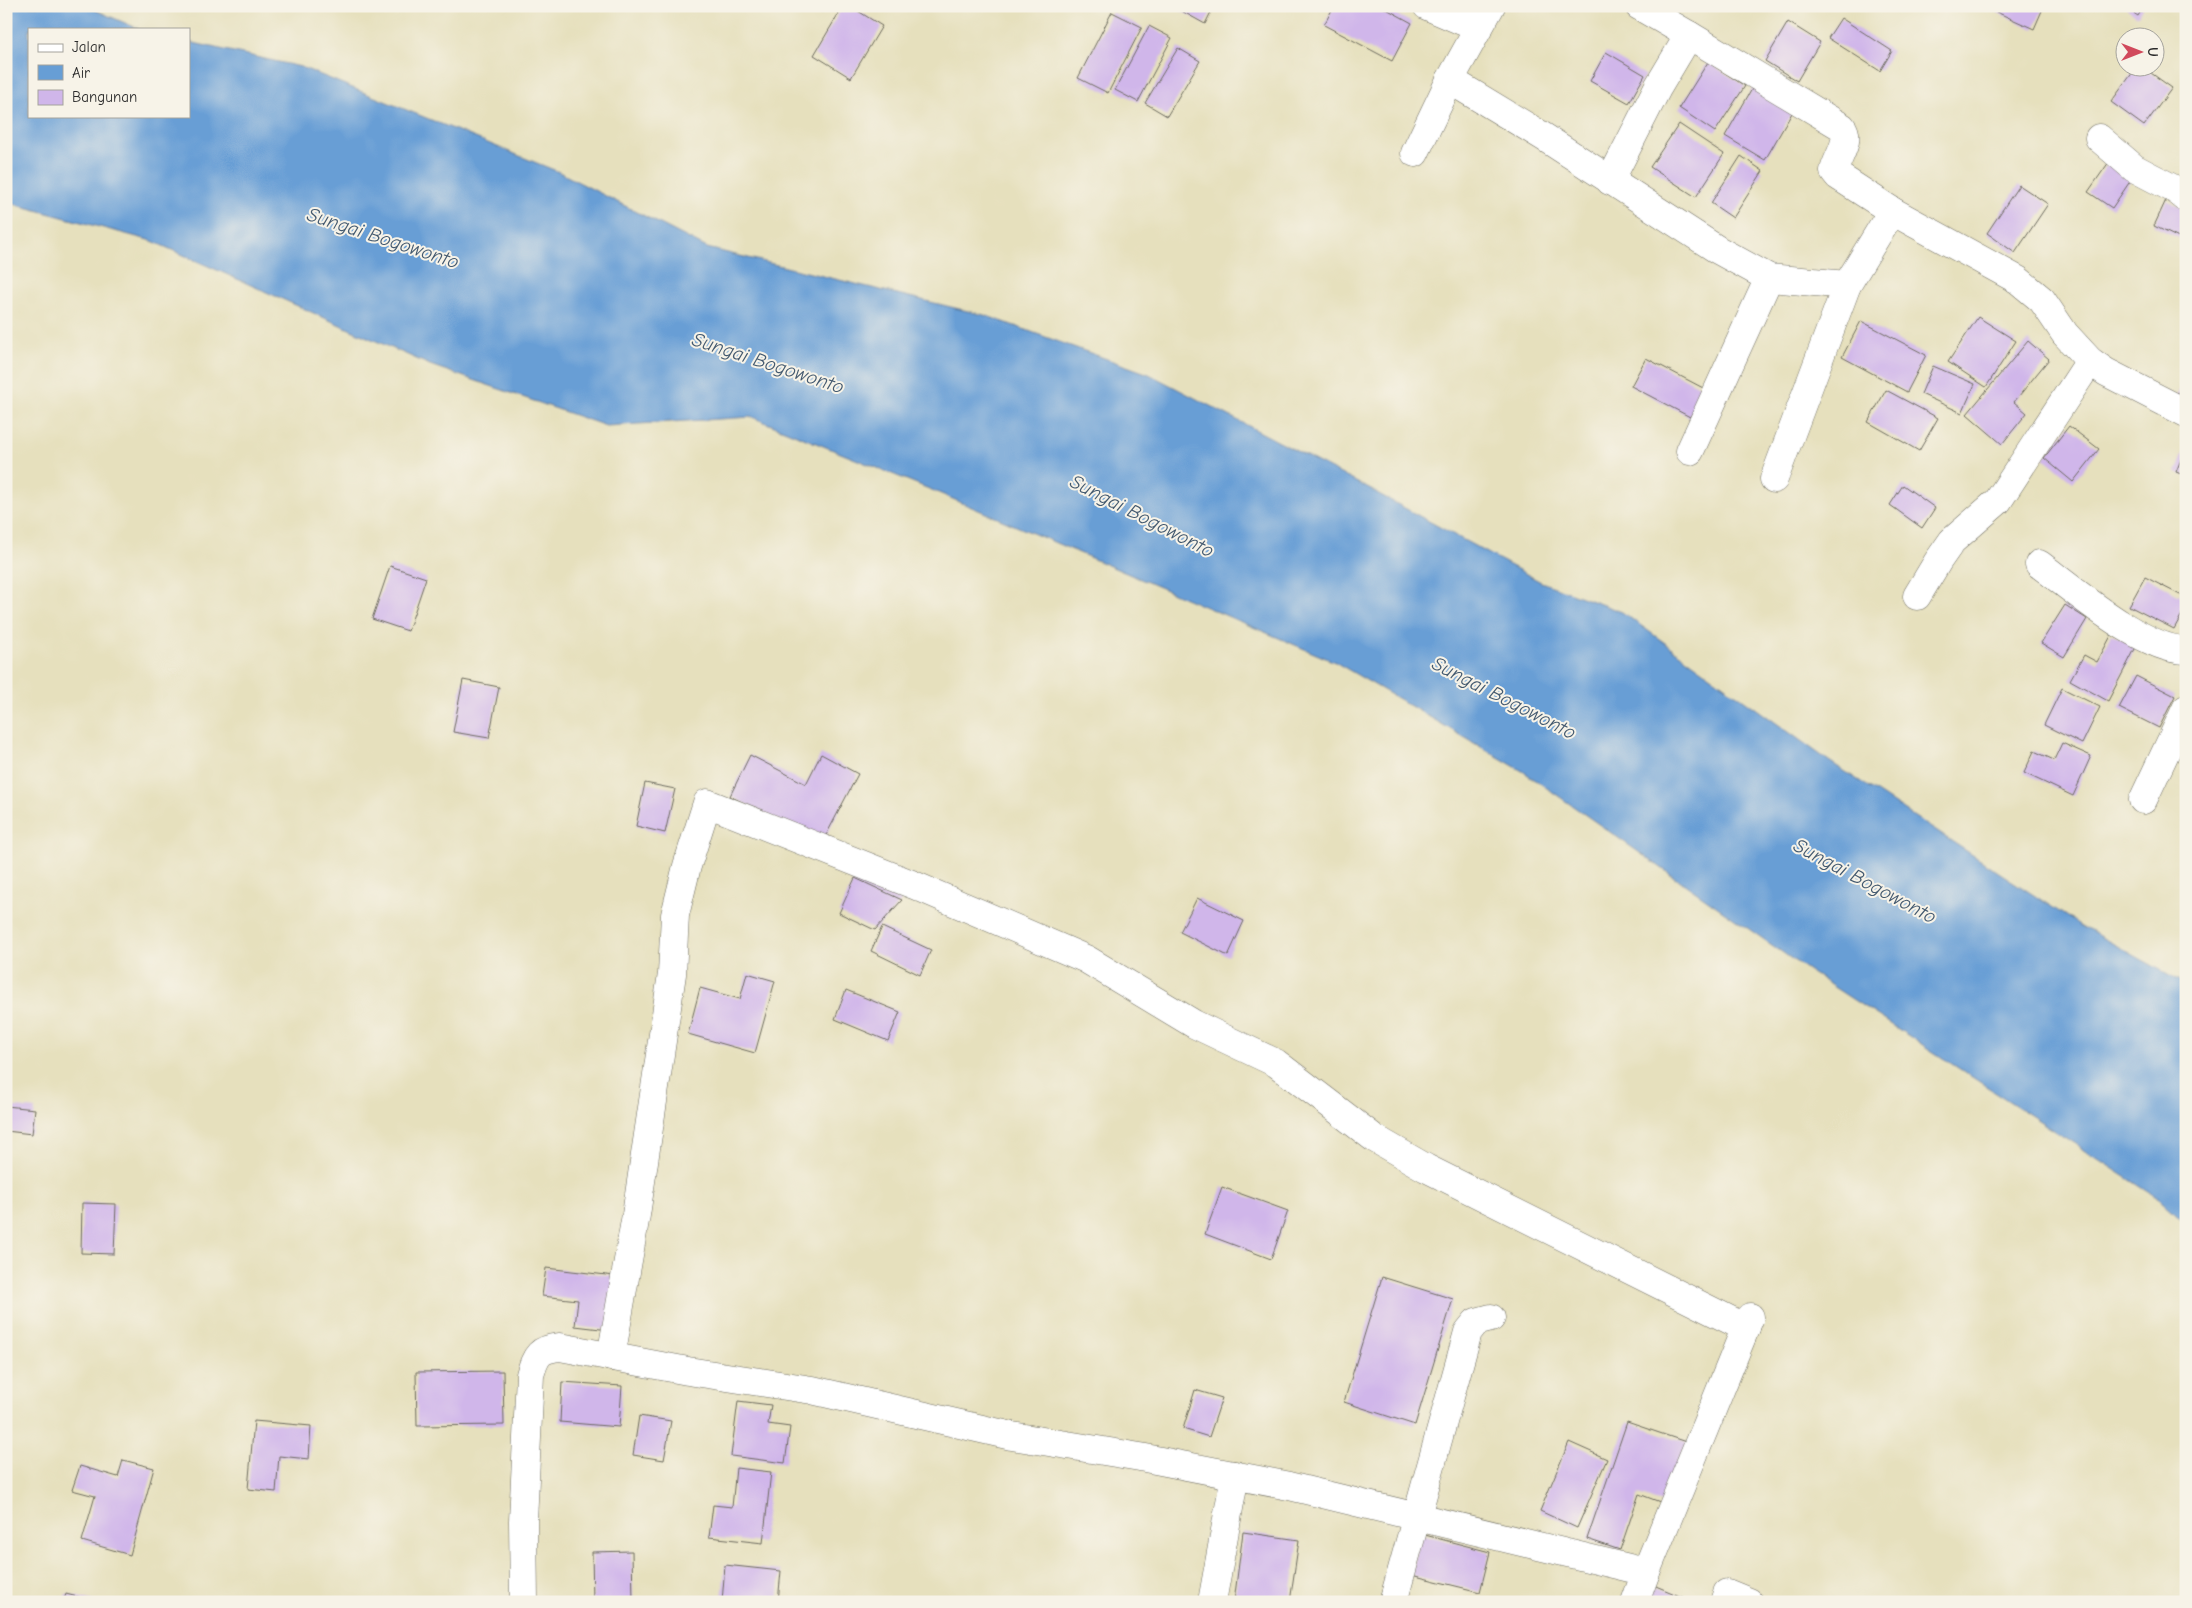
<svg xmlns="http://www.w3.org/2000/svg" width="2192" height="1608" font-family="'Comic Neue',sans-serif">
  <style>
    .water { fill: #679ed5; stroke: #496480 }
    .building { fill: #d0b6ea }
    .lines { fill: none; stroke-linecap: round; stroke-linejoin: round }
    .street-casing { stroke: #6c6a5e; stroke-width: 29 }
    .street { stroke: #fff; stroke-width: 28 }
    .labels { text-anchor: middle; dominant-baseline: central; stroke-width: 4; stroke-linejoin: round; paint-order: stroke }
    .water-label { font-size: 20px; font-style: italic; fill: #43596f; stroke: #f7f3e8 }
  </style>
  <rect width="100%" height="100%" fill="#f7f3e8"/>
  <filter id="ink" filterUnits="userSpaceOnUse"><feTurbulence type="fractalNoise" baseFrequency=".02" numOctaves="2"/><feDisplacementMap in="SourceGraphic" scale="10" xChannelSelector="R" yChannelSelector="G"/><feConvolveMatrix kernelMatrix="1 2 1 2 8 2 1 2 1" color-interpolation-filters="sRGB"/></filter>
  <filter id="wash" filterUnits="userSpaceOnUse"><feTurbulence type="fractalNoise" baseFrequency=".0096" numOctaves="4" result="noise"/><feDisplacementMap in="SourceGraphic" scale="20" xChannelSelector="R" yChannelSelector="G"/><feGaussianBlur stdDeviation="1.12" result="paint"/><feColorMatrix in="noise" values="0 0 0 0 0 0 0 0 0 0 0 0 0 0 0 0 0 1.4 0 .05"/><feComposite in="paint" operator="in"/></filter>
  <g filter="url(#wash)">
    <rect width="100%" height="100%" fill="#e6e0bd"/>
    <path class="water" d="M6,6H86L139,29H29V116H189V42L301,67L559,172L707,248L984,315L1149,374L1375,492L1541,582L1622,612L1829,761L2081,926L2186,984V1224L2158,1198L1809,971L1524,772L1335,662L934,491L752,417L606,426L430,365L152,241L6,202Z"/>
    <g id="blocks">
      <g class="building">
        <path d="M843,6H850L882,26L851,78L814,55Z"/>
        <path d="M1179,6H1214L1205,24L1178,9Z"/>
        <path d="M1334,6H1381L1412,23L1392,61L1324,25Z"/>
        <path d="M1983,6H2044L2034,29Z"/>
        <path d="M2123,6H2144L2138,16Z"/>
        <path d="M1112,12L1142,27L1108,93L1078,78Z"/>
        <path d="M1841,18L1892,51L1880,71L1828,38Z"/>
        <path d="M1788,22L1820,42L1797,81L1765,61Z"/>
        <path d="M1149,26L1172,38L1138,102L1115,90Z"/>
        <path d="M1178,48L1200,61L1167,116L1145,103Z"/>
        <path d="M1606,52L1645,75L1629,103L1590,81Z"/>
        <path d="M1708,62L1745,86L1715,132L1679,108Z"/>
        <path d="M2136,68H2144L2172,88L2144,126L2111,102Z"/>
        <path d="M1756,82L1796,106L1765,160L1725,136Z"/>
        <path d="M1679,124L1724,154L1696,197L1650,167Z"/>
        <path d="M1741,156L1763,171L1733,218L1711,203Z"/>
        <path d="M2109,162L2133,177L2112,208L2088,192Z"/>
        <path d="M2019,185L2048,204L2015,253L1987,233Z"/>
        <path d="M2166,200L2186,210L2185,241L2154,226Z"/>
        <path d="M1978,317L2016,341L1986,387L1948,362Z"/>
        <path d="M1861,321L1926,355L1907,392L1842,357Z"/>
        <path d="M2028,341L2049,359L2014,402L2027,413L2002,444L1967,414Z"/>
        <path d="M1646,358L1705,389L1690,417L1631,386Z"/>
        <path d="M1933,366L1975,384L1962,413L1921,394Z"/>
        <path d="M2186,377V404L2175,399Z"/>
        <path d="M1886,390L1938,418L1919,451L1868,422Z"/>
        <path d="M2069,426L2099,449L2073,482L2044,458Z"/>
        <path d="M2186,447V476L2176,472Z"/>
        <path d="M1903,485L1935,508L1922,528L1890,505Z"/>
        <path d="M390,566L426,578L408,631L372,619Z"/>
        <path d="M2145,577L2186,598V607L2174,629L2129,606Z"/>
        <path d="M2065,605L2087,619L2064,657L2041,643Z"/>
        <path d="M2112,634L2136,647L2108,701L2070,680L2084,655L2097,662Z"/>
        <path d="M2136,676L2175,696L2159,728L2119,708Z"/>
        <path d="M463,680L499,687L489,738L453,732Z"/>
        <path d="M2062,688L2100,707L2082,744L2044,725Z"/>
        <path d="M2062,743L2091,756L2073,796L2024,773L2034,751L2054,760Z"/>
        <path d="M821,754L858,774L822,843L730,796L750,755L806,784Z"/>
        <path d="M645,783L675,789L665,833L636,826Z"/>
        <path d="M855,878L902,900L875,930L839,913Z"/>
        <path d="M1197,898L1244,921L1228,956L1180,932Z"/>
        <path d="M882,927L931,950L920,975L871,951Z"/>
        <path d="M747,973L775,981L755,1053L688,1034L700,988L740,999Z"/>
        <path d="M846,990L900,1012L888,1041L835,1019Z"/>
        <path d="M6,1106L35,1109L32,1134L6,1131Z"/>
        <path d="M1222,1187L1288,1211L1271,1259L1205,1234Z"/>
        <path d="M82,1203L116,1204L114,1254L81,1253Z"/>
        <path d="M546,1268L615,1276L609,1330L575,1326L578,1300L542,1296Z"/>
        <path d="M1382,1277L1453,1299L1415,1425L1344,1402Z"/>
        <path d="M503,1371L504,1425L417,1426L416,1372Z"/>
        <path d="M562,1382L622,1386L619,1427L560,1422Z"/>
        <path d="M1195,1390L1222,1398L1209,1437L1183,1429Z"/>
        <path d="M738,1401L771,1405L768,1424L790,1427L785,1463L731,1456Z"/>
        <path d="M639,1416L671,1421L664,1460L633,1455Z"/>
        <path d="M254,1421L311,1426L309,1459L279,1456L276,1492L248,1489Z"/>
        <path d="M1627,1422L1689,1443L1668,1505L1639,1494L1620,1550L1587,1539Z"/>
        <path d="M1569,1442L1607,1459L1577,1528L1540,1511Z"/>
        <path d="M123,1460L154,1468L130,1555L82,1541L95,1496L72,1490L80,1466L118,1477Z"/>
        <path d="M736,1468L771,1472L763,1543L709,1537L713,1505L732,1507Z"/>
        <path d="M1243,1532L1299,1540L1290,1602H1234Z"/>
        <path d="M1421,1534L1490,1552L1480,1592L1411,1575Z"/>
        <path d="M632,1551L633,1601L593,1602L592,1552Z"/>
        <path d="M725,1565L781,1571L778,1602H722Z"/>
        <path d="M1651,1584L1694,1602H1644Z"/>
        <path d="M66,1594L93,1601V1602H63Z"/>
      </g>
    </g>
  </g>
  <g filter="url(#ink)">
    <use href="#blocks" fill-opacity="0" stroke="#6c6a5e" stroke-width="1"/>
    <g class="lines">
      <g class="street-casing">
        <g id="street">
          <path d="M1427,6L1478,28"/>
          <path d="M1491,6L1450,80L1544,137L1718,250L1769,278L1847,285"/>
          <path d="M1689,35L1842,127C1852,140 1837,157 1834,171L1838,176L1892,211"/>
          <path d="M2099,138L2134,168L2176,190L2186,198"/>
          <path d="M1415,153L1450,80"/>
          <path d="M1610,181L1658,87L1689,35L1639,6"/>
          <path d="M1690,451L1769,278"/>
          <path d="M1774,479L1847,285L1892,211L2018,280L2042,300L2065,334L2090,361L2106,372L2186,413"/>
          <path d="M2039,564C2074,590 2143,650 2186,650"/>
          <path d="M1917,596L1938,561L1952,541L1998,501L2090,361"/>
          <path d="M2143,800L2186,709"/>
          <path d="M611,1357L636,1215L672,974L675,915L687,866L707,803L914,885L1086,959L1194,1024L1276,1063L1374,1138L1426,1168L1746,1328"/>
          <path d="M1646,1572L1750,1317"/>
          <path d="M524,1602L523,1521L530,1375C536,1355 539,1349 560,1347L688,1371L812,1390L1012,1436L1140,1457L1289,1486L1646,1572L1635,1602"/>
          <path d="M1212,1602L1235,1475"/>
          <path d="M1393,1602L1468,1332L1476,1322L1491,1318"/>
          <path d="M1724,1602L1727,1593L1749,1602"/>
        </g>
      </g>
      <use href="#street" class="street"/>
    </g>
  </g>
  <g class="labels">
    <g class="water-label">
      <text transform="translate(383 238) rotate(18)">Sungai Bogowonto</text>
      <text transform="translate(768 363) rotate(18)">Sungai Bogowonto</text>
      <text transform="translate(1142 516) rotate(27)">Sungai Bogowonto</text>
      <text transform="translate(1504 698) rotate(27)">Sungai Bogowonto</text>
      <text transform="translate(1865 881) rotate(28)">Sungai Bogowonto</text>
    </g>
  </g>
  <rect width="2192" height="1608" fill="none" stroke="#f7f3e8" stroke-width="25"/>
  <rect x="28" y="28" width="162" height="90" fill="#f7f3e8" stroke="#a5a39c"/>
  <rect x="38" y="44" width="25" height="8" fill="#ffffff" stroke="#a5a39c"/>
  <text x="72" y="52" font-size="15" fill="#2b2b2b">Jalan</text>
  <rect x="38" y="65" width="25" height="15" fill="#679ed5" stroke="#a5a39c"/>
  <text x="72" y="78" font-size="15" fill="#2b2b2b">Air</text>
  <rect x="38" y="90" width="25" height="15" fill="#d0b6ea" stroke="#a5a39c"/>
  <text x="72" y="102" font-size="15" fill="#2b2b2b">Bangunan</text>
  <g transform="translate(2140 52) rotate(90)"><circle r="24" fill="#f7f3e8" stroke="#a5a39c"/>
  <path d="M0-4L9 19L0 12L-9 19Z" fill="#d1495b"/>
  <text y="-8" font-size="14" font-weight="bold" text-anchor="middle" fill="#2b2b2b">U</text>
  </g>
</svg>
